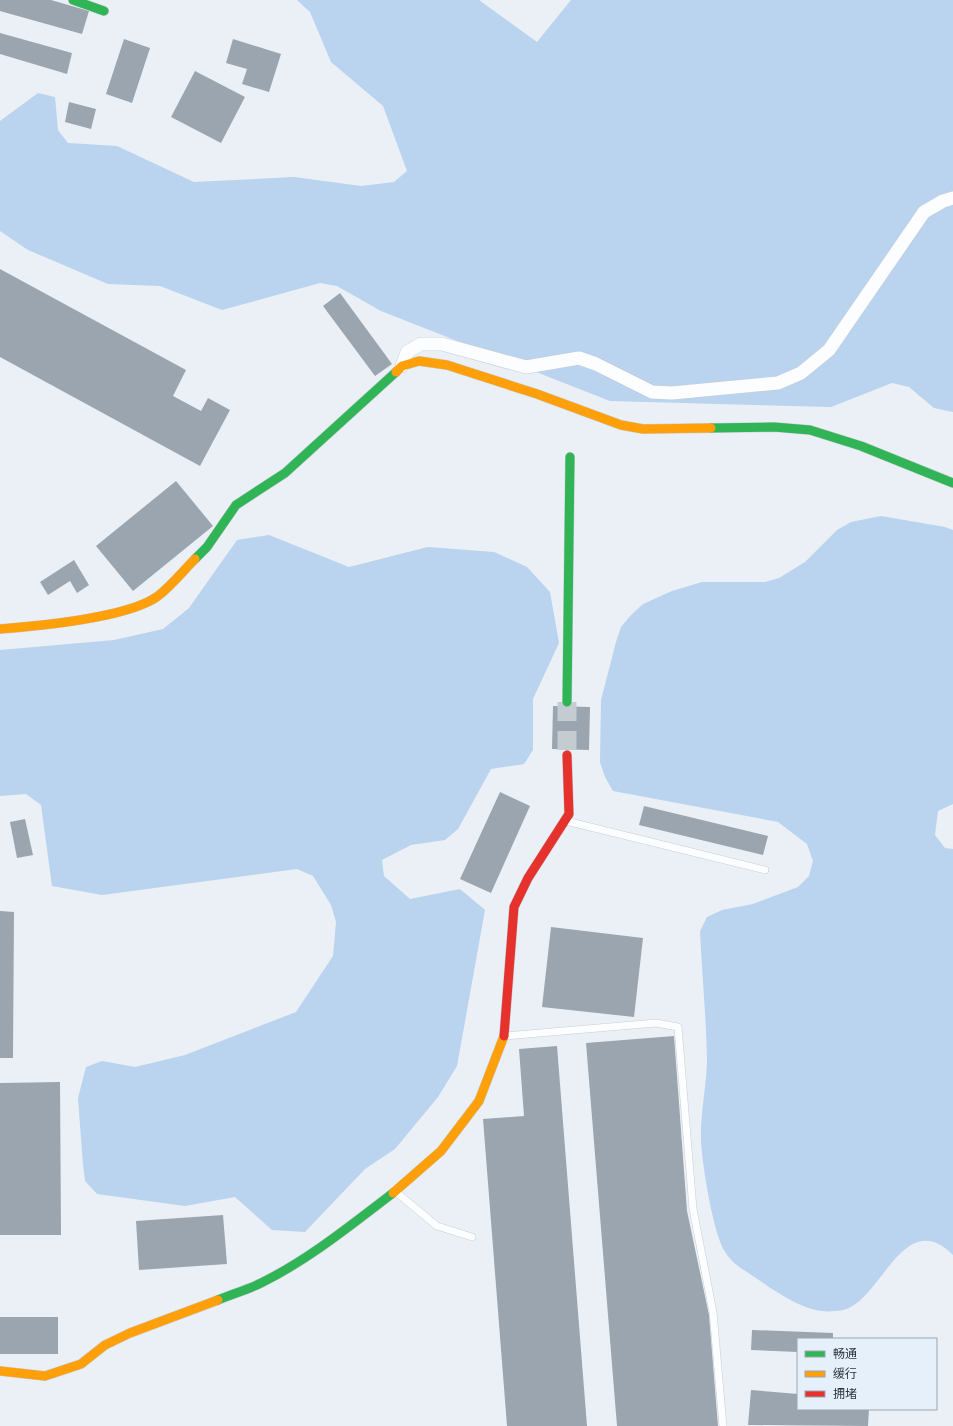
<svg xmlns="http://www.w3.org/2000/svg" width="953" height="1426" font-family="'PT Sans Narrow','Noto Sans SC',sans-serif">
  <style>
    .forest { fill: #bad3ee }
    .building { fill: #9ba5af }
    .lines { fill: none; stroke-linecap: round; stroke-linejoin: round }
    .secondary-tunnel { stroke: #c4cbd1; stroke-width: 19; stroke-dasharray: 19 10; stroke-linecap: butt }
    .lane-casing { stroke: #c7ced5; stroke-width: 8 }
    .street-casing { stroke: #c7ced5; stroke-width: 14 }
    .fast-casing { stroke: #c7ced5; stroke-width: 10 }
    .slow-casing { stroke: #c7ced5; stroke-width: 10 }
    .jam-casing { stroke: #c7ced5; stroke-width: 10 }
    .lane { stroke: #fcfdfe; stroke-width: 7 }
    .street { stroke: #fcfdfe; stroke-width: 13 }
    .fast { stroke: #30b455; stroke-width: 9 }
    .slow { stroke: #ff9f0a; stroke-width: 9 }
    .jam { stroke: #e5322d; stroke-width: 9 }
  </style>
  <rect width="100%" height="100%" fill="#eaf0f6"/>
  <g class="forest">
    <path d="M297,0H479L537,42L571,0H953V412L934,408L909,387L892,383L831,407L610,401L381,311L337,286L320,283L222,310L160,286L108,284L28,250L0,231V121L38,93L55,97L58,130L68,143L117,146L194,182L294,177L361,186L394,182L407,171L383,106L331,62L310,12Z"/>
    <path d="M881,516L945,527L953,530V804L938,811L935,835L945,848L953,849V1255C906,1208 884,1291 849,1308C845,1310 839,1311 834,1311C805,1315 771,1288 747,1272C738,1267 731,1261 725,1252C713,1233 702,1164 701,1140C700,1113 707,1085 707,1058C706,1016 702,973 700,931L707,917L722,910L753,904L798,887L809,876L813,861L807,844L778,822L613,791L605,777L600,762L601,700L616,642L621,627L631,615L643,604L672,591L702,582H765L779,578L805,562L837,530L851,522Z"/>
    <path d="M269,535L349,567L428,547L494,552L527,567L550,592L559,643L533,699V750L524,764L491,769L458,829L445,840L411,845L382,860L384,876L410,899L460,889L485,910L457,1066L438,1097L395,1149L365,1169L305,1232L272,1230L235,1197L185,1206L97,1194L85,1181L83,1165L78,1098L86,1067L102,1061L135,1067L185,1055L296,1012L333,956L336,922L331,905L313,876L297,869L102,895L52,886L41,805L26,794L0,796V650L114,640L163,629L189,608L237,540Z"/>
  </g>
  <g class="building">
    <path d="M0,0H51L89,11L82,34L0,11Z"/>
    <path d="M0,33L72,53L67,74L0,54Z"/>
    <path d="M124,39L150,48L132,103L106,94Z"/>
    <path d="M233,39L281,54L269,92L242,84L247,69L226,63Z"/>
    <path d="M195,71L245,97L221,143L171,117Z"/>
    <path d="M69,102L96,109L91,129L65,122Z"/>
    <path d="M0,269L186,370L173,396L201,411L208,398L230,410L200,466L0,357Z"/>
    <path d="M340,293L392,364L375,376L323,306Z"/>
    <path d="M176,481L213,526L133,591L96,546Z"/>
    <path d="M74,560L89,585L77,593L70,581L48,595L40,582Z"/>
    <path d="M553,706L590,707L589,750L552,749Z"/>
    <path d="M500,792L530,806L491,893L460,879Z"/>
    <path d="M644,806L768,836L763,855L639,825Z"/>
    <path d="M25,819L33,855L17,858L10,822Z"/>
    <path d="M0,911L14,912L13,1058H0Z"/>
    <path d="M551,927L643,938L634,1017L542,1007Z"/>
    <path d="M674,1036L687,1211L709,1315L718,1426H617L586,1043Z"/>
    <path d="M557,1046L587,1426H507L483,1119L524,1116L519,1049Z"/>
    <path d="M60,1082L61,1235H0V1083Z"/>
    <path d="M223,1215L227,1264L139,1270L136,1221Z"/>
    <rect x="0" y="1317" width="58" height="37"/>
    <path d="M752,1330L833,1333V1339H798V1352L751,1350Z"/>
    <path d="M751,1390L798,1394V1409H869L868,1426L748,1425Z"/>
  </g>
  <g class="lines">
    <path class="secondary-tunnel" d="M567,702V755"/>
    <g class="lane-casing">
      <g id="lane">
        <path d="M566,821L765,870"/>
        <path d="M505,1036L656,1023L678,1027L693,1209L713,1312L723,1426"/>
        <path d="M396,1192L437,1226L472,1237"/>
      </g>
    </g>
    <g class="street-casing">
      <path id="street" d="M402,366L407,352L421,344H442L526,367L579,358L596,364L652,392L672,393L778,383L801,373L829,350L924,212L943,201L953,198"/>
    </g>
    <g class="fast-casing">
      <g id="fast">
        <path d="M73,0L104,11"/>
        <path d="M711,428L774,427L810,430L861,446L953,483"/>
        <path d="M195,559L207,547L236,505L285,473L396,372"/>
        <path d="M567,702L570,457"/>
        <path d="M218,1300C232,1294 247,1290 261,1283C308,1260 351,1225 393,1193"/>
      </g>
    </g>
    <g class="slow-casing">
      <g id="slow">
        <path d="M396,372L402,366L419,361L447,365L537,394L621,425L643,429L711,428"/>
        <path d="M0,629C38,626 128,618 158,596C171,586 183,571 195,559"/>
        <path d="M393,1193L441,1151L479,1101L504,1036"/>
        <path d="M0,1371L45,1376L81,1364L105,1345L130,1333L218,1300"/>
      </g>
    </g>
    <g class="jam-casing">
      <path id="jam" d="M504,1036L514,907L528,878L569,814L567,755"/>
    </g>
    <use href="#lane" class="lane"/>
    <use href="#street" class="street"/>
    <use href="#fast" class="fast"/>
    <use href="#slow" class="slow"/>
    <use href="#jam" class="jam"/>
  </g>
  <rect x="797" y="1338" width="140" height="72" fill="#e6f0fa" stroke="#9ca5af"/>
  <rect x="805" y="1351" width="20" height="6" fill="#30b455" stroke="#9ca5af"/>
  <text x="833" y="1358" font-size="12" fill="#2c353f">畅通</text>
  <rect x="805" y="1371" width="20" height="6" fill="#ff9f0a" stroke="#9ca5af"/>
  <text x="833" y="1378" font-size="12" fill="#2c353f">缓行</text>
  <rect x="805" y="1391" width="20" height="6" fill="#e5322d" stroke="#9ca5af"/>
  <text x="833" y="1398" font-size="12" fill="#2c353f">拥堵</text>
</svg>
